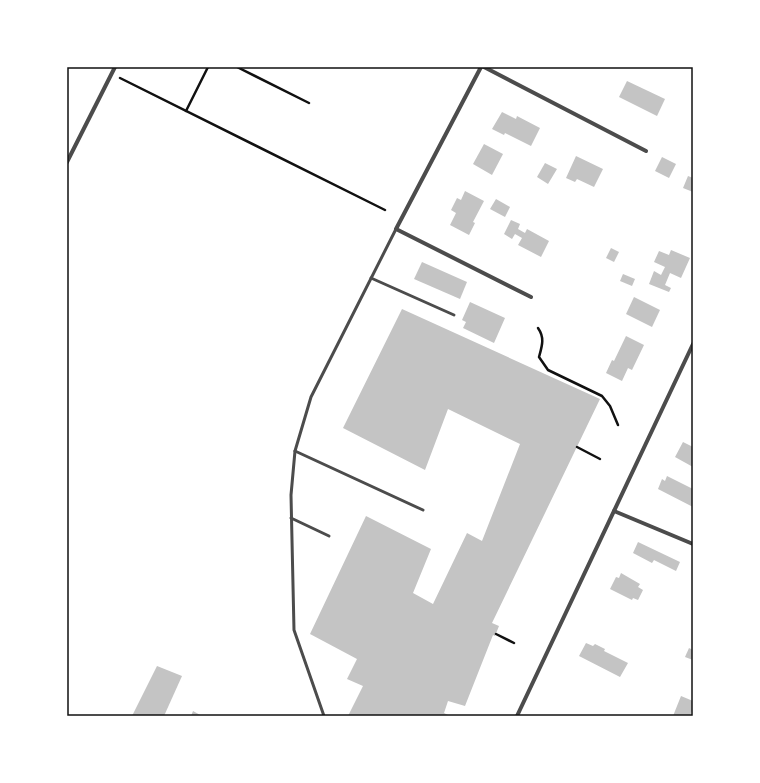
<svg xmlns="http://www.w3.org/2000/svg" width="760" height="783" font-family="'PT Sans Narrow',sans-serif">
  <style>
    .building { fill: #c4c4c4 }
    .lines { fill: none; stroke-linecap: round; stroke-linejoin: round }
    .path { stroke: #111; stroke-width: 2.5 }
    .service { stroke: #4c4c4c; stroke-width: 3 }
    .minor { stroke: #4c4c4c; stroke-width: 4 }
    .neatline { fill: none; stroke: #111; stroke-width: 1.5 }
  </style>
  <rect width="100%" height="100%" fill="#fff"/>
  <g class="building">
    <path d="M627,81L665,99L657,116L619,97Z"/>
    <path d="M502,112L516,119L517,116L540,128L531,146L505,133L504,135L492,129Z"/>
    <path d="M484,144L503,154L492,175L473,164Z"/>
    <path d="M576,156L603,169L594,187L577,179L575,182L566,178Z"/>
    <path d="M662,157L676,164L669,178L655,171Z"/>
    <path d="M545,163L557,169L548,184L537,177Z"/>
    <path d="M688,176L693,178V192L683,188Z"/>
    <path d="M465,191L484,201L473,222L475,223L469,235L450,225L456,213L451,210L457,198L461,200Z"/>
    <path d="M496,199L510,207L505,217L490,209Z"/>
    <path d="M511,220L520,224L518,229L525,233L527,229L549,241L541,257L518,245L522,238L515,234L512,239L504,234Z"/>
    <path d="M611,248L619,252L614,262L606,258Z"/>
    <path d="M671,250L690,258L681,278L670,273L665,285L671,288L669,292L649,284L654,271L661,275L665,267L654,262L659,251L669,255Z"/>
    <path d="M422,262L467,282L460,299L414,279Z"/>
    <path d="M623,274L635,279L632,286L620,281Z"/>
    <path d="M634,297L660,310L652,327L626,314Z"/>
    <path d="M470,302L505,318L494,343L463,328L466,322L462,320Z"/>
    <path d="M402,309L600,399L492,623L499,626L495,636L493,635L465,706L448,701L444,713L450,716H348L363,686L347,679L357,659L310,634L366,516L431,549L413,593L433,604L467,533L482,541L520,444L448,409L425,470L343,428Z"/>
    <path d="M626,336L644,345L632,370L628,368L622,381L606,373L612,360L614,361Z"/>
    <path d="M683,442L693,447V467L675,457Z"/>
    <path d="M667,476L693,489V507L658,489L662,479L665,481Z"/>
    <path d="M638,542L680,562L676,571L654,560L652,563L633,553Z"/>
    <path d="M621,573L640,584L638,587L643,590L638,600L633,598L632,600L610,589L616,577L619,578Z"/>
    <path d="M586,643L593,646L595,644L605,649L604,651L628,663L620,677L579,656Z"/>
    <path d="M689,648L693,650V660L685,657Z"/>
    <path d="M157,666L182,676L164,716H132Z"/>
    <path d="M681,696L693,701V708L690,716H673Z"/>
    <path d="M193,711L202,716H191Z"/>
  </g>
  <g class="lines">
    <g class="path">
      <path d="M237,67L309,103"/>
      <path d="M120,78L385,210"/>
      <path d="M186,111L208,67"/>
      <path d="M538,328C545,338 542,346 539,357L548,370L602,396L610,406L618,425"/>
      <path d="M577,447L600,459"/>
      <path d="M496,634L514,643"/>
    </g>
    <g class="service">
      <path d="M371,278L454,315"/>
      <path d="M295,451L423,510"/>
      <path d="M291,518L329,536"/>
      <path d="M324,716L294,630L291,495L295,451L311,397L396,229"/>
    </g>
    <g class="minor">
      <path d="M481,67L396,229L531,297"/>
      <path d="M484,67L646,151"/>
      <path d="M67,162L115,67"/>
      <path d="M614,511L693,544"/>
      <path d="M517,716L693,344"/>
    </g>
  </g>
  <rect width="760" height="783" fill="none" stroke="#ffffff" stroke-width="136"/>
  <rect x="68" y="68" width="624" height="647" class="neatline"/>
</svg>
